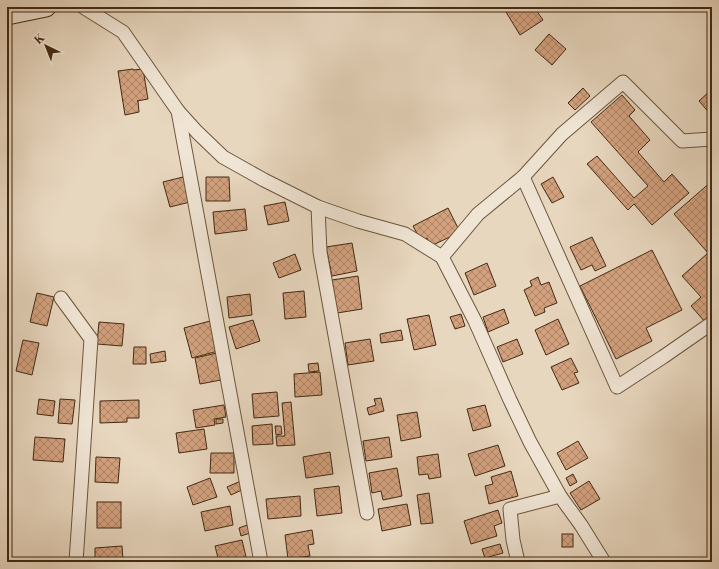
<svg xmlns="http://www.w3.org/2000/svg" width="719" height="569" font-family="'Libre Bodoni',serif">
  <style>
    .building { fill: url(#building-cross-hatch); stroke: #432a12 }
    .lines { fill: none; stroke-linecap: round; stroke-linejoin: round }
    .street-casing { stroke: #6c553d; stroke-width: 15 }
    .secondary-casing { stroke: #432a12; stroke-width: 21 }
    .street { stroke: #f0e5d5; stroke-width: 13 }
    .secondary { stroke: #f0e5d5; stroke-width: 19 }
  </style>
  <defs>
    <pattern id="building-cross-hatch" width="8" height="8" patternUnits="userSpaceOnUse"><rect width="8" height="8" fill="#d3a17e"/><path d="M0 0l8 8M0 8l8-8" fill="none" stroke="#ad8366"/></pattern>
  </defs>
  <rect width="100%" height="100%" fill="#e8d7bf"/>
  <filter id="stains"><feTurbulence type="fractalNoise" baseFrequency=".005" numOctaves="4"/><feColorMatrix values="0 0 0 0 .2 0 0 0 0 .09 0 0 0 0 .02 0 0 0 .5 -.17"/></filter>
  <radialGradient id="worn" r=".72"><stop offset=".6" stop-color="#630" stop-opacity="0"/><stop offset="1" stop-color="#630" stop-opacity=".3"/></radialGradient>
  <g class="building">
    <path d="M514,7H534L543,20L520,35L506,12Z"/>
    <path d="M549,34L566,49L552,65L535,50Z"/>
    <path d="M133,69V70L143,69L148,99L137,101H138L139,112L125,115L118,71Z"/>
    <path d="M583,88L590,96L575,110L568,103Z"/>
    <path d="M711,90L712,91V116L699,101Z"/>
    <path d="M622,95L635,110L629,116L650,140L638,152L664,182L672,174L689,193L652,225L634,204L628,210L587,164L597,156L634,198L648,186L591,122Z"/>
    <path d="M183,177L190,202L170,207L163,182Z"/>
    <path d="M206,177H229L230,201H206Z"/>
    <path d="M553,177L564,197L552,203L541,184Z"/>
    <path d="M712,181V298L707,302L712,308V318L706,323L691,306L701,297L682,276L708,253L674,214Z"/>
    <path d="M285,202L289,221L268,225L264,206Z"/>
    <path d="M448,208L460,232L431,246L427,238L421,241L413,226Z"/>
    <path d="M245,209L247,230L215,234L213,212Z"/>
    <path d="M592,237L606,266L595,271L592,265L581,270L570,247Z"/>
    <path d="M352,243L357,271L332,276L326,247Z"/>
    <path d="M652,250L682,310L646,328L652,341L616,359L580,286Z"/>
    <path d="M295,254L301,270L279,278L273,263Z"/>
    <path d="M487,263L496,286L474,295L465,273Z"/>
    <path d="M358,276L362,309L337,313L332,280Z"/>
    <path d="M538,277L541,285L549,282L557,303L544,308L545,312L535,316L524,290L532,286L530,281Z"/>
    <path d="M304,291L306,317L285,319L283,293Z"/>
    <path d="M37,293L54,297L47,326L30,322Z"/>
    <path d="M250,294L252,315L229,318L227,297Z"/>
    <path d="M504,309L509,323L488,332L483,317Z"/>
    <path d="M461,314L465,326L455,329L450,317Z"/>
    <path d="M429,315L436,345L414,350L407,319Z"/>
    <path d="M558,319L569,344L546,355L535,330Z"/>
    <path d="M253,320L260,341L236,349L229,327Z"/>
    <path d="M210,321L218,351L192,358L184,328Z"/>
    <path d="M99,322L124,324L122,346L97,344Z"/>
    <path d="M401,330L403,340L381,343L380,334Z"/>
    <path d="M712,332V344L708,334Z"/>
    <path d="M370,339L374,361L348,365L345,343Z"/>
    <path d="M517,339L523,354L503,362L497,347Z"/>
    <path d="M23,340L39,343L32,375L16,371Z"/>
    <path d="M134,347H146V364H133Z"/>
    <path d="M165,351L166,361L151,363L150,354Z"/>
    <path d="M221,352L226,379L200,384L195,358Z"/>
    <path d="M571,358L578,372L574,373L579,383L562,390L551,367Z"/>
    <path d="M318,363L319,371L309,372L308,364Z"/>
    <path d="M320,372L322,395L295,397L294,374Z"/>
    <path d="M277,392L279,416L254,418L252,394Z"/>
    <path d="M381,398L384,411L369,415L367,408L376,405L374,399Z"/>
    <path d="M39,399L55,401L53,416L37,414Z"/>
    <path d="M60,399L75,400L72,424L58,423Z"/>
    <path d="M139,400V418H127V422L100,423V401Z"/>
    <path d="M291,402L295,445L277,446L276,436H285L282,403Z"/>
    <path d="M224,405L226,417L214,419L215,425L196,428L193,410Z"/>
    <path d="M485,405L491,426L473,431L467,409Z"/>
    <path d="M417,412L421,437L401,441L397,415Z"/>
    <path d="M216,419H223V423L216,424Z"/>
    <path d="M272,424L273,444L253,445L252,426Z"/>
    <path d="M275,426H281L282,434L276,435Z"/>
    <path d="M204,429L207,449L179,453L176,433Z"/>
    <path d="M35,437L65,439L63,462L33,460Z"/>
    <path d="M389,437L392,457L366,461L363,441Z"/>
    <path d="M578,441L588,458L566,470L557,453Z"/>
    <path d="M498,445L505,466L475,476L468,454Z"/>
    <path d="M330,452L333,474L306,478L303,457Z"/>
    <path d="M211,453H234V473H210Z"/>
    <path d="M438,454L441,477L429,479L428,474L419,475L417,457Z"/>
    <path d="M96,457L120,458L118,483L95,482Z"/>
    <path d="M397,468L402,496L383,500L381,491L372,493L369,473Z"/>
    <path d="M511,471L518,496L489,504L485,486L493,484L491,477Z"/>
    <path d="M573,474L577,482L570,486L566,478Z"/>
    <path d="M210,478L217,497L193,505L187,487Z"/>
    <path d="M243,480L246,488L231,495L227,487Z"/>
    <path d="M589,481L600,499L581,510L570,493Z"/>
    <path d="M339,486L342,513L317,516L314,489Z"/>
    <path d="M429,493L433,523L421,524L417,495Z"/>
    <path d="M300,496L301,516L268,519L266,499Z"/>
    <rect x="97" y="502" width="24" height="26"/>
    <path d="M407,504L411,525L382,531L378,509Z"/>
    <path d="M230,506L233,525L205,531L201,512Z"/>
    <path d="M498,510L502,523L494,526L497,536L471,544L464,521Z"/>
    <path d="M250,524L253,532L241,536L239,528Z"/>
    <path d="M312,530L314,544L308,545L310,556L288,559L285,535Z"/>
    <rect x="562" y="534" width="11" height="13"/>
    <path d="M242,540L247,561L219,562L215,546Z"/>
    <path d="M500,544L503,553L485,558L482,549Z"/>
    <path d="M122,546L123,560H118V562H95V548Z"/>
    <path d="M508,558L509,562H492Z"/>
  </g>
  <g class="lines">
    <g class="street-casing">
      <g id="street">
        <path d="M83,7L123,32L178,111L197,132L223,157L264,180L318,207L358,221L405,234L442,257L475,321L510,400L530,442L560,496L581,525L604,562"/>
        <path d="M178,111L261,562"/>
        <path d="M523,177L617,387L663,357L712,323"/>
        <path d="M318,207L320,252L367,513"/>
        <path d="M442,257L478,214L523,177L562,134L623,82L682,141L712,139"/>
        <path d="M61,298L91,339L76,562"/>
        <path d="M518,562L513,540L510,509L560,496"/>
      </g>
    </g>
    <g class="secondary-casing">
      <path id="secondary" d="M7,15L46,7"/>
    </g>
    <use href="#street" class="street"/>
    <use href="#secondary" class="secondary"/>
  </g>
  <rect width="719" height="569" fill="none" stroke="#e8d7bf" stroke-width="24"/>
  <rect x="8" y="8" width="703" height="553" fill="none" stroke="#432a12" stroke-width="2"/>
  <rect x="12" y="12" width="695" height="545" fill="none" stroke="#432a12"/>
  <g transform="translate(46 46) rotate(317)" stroke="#f0e5d5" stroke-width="3" paint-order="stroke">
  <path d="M0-3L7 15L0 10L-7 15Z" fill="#432a12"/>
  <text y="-6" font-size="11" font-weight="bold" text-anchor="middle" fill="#432a12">K</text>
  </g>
  <rect width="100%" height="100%" filter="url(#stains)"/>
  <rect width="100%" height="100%" fill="url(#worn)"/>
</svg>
